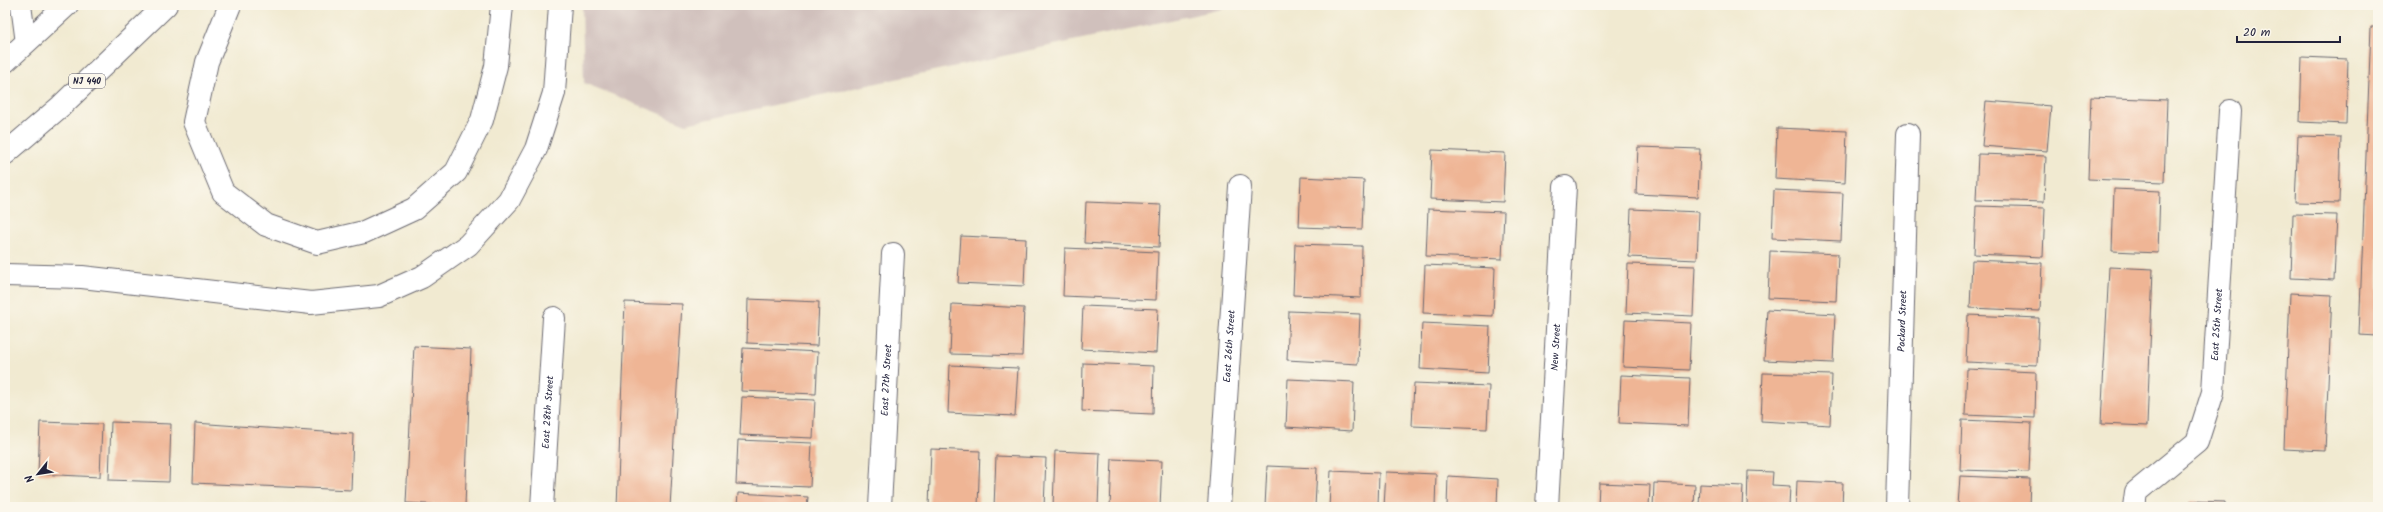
<svg xmlns="http://www.w3.org/2000/svg" width="2383" height="512" font-family="Kalam,sans-serif">
  <style>
    .industrial { fill: #d0c0bc }
    .building { fill: #efb595 }
    .lines { fill: none; stroke-linecap: round; stroke-linejoin: round }
    .lane-casing { stroke: #6a6870; stroke-width: 22 }
    .street-casing { stroke: #6a6870; stroke-width: 24 }
    .highway-casing { stroke: #6a6870; stroke-width: 24 }
    .lane { stroke: #fff; stroke-width: 20 }
    .street { stroke: #fff; stroke-width: 22 }
    .highway { stroke: #fff; stroke-width: 22 }
    .labels { text-anchor: middle; dominant-baseline: central; stroke-width: 3; stroke-linejoin: round; paint-order: stroke }
    .shield { fill: #fbf7ec; stroke: #636270; stroke-width: 1 }
    .shield-label { font-size: 9px; font-weight: bold; fill: #22223b }
    .street-label { font-size: 10px; fill: #22223b; stroke: #fbf7ec }
  </style>
  <rect width="100%" height="100%" fill="#fbf7ec"/>
  <filter id="ink" filterUnits="userSpaceOnUse"><feTurbulence type="fractalNoise" baseFrequency=".025" numOctaves="2"/><feDisplacementMap in="SourceGraphic" scale="8" xChannelSelector="R" yChannelSelector="G"/><feConvolveMatrix kernelMatrix="1 2 1 2 8 2 1 2 1" color-interpolation-filters="sRGB"/></filter>
  <filter id="wash" filterUnits="userSpaceOnUse"><feTurbulence type="fractalNoise" baseFrequency=".012" numOctaves="4" result="noise"/><feDisplacementMap in="SourceGraphic" scale="16" xChannelSelector="R" yChannelSelector="G"/><feGaussianBlur stdDeviation="0.9" result="paint"/><feColorMatrix in="noise" values="0 0 0 0 0 0 0 0 0 0 0 0 0 0 0 0 0 1.4 0 .05"/><feComposite in="paint" operator="in"/></filter>
  <g filter="url(#wash)">
    <rect width="100%" height="100%" fill="#f1ead1"/>
    <path class="industrial" d="M582,5H1241L686,124L584,83Z"/>
    <g id="blocks">
      <g class="building">
        <path d="M2371,27H2378V336L2359,335Z"/>
        <path d="M2302,57L2348,59L2346,124L2300,122Z"/>
        <path d="M2091,97L2167,100L2164,182L2088,179Z"/>
        <path d="M1986,101L2051,106L2047,151L1982,146Z"/>
        <path d="M1777,128L1847,131L1845,183L1775,179Z"/>
        <path d="M2298,136L2341,137L2339,203L2295,202Z"/>
        <path d="M1638,147L1700,149L1698,197L1636,194Z"/>
        <path d="M1432,150L1505,153L1503,202L1430,199Z"/>
        <path d="M1978,154L2046,156L2044,202L1976,200Z"/>
        <path d="M1301,177L1364,180L1362,229L1299,227Z"/>
        <path d="M2114,189L2160,191L2158,253L2112,251Z"/>
        <path d="M1774,190L1843,193L1841,241L1772,238Z"/>
        <path d="M1086,202L1161,205L1159,247L1084,243Z"/>
        <path d="M1976,206L2045,208L2043,257L1974,254Z"/>
        <path d="M1428,209L1504,212L1502,259L1426,256Z"/>
        <path d="M1631,209L1699,212L1697,260L1629,257Z"/>
        <path d="M2293,214L2337,215L2334,280L2291,278Z"/>
        <path d="M961,236L1026,239L1024,286L958,283Z"/>
        <path d="M1295,244L1362,246L1361,298L1293,295Z"/>
        <path d="M1065,248L1158,252L1156,300L1063,296Z"/>
        <path d="M1770,251L1838,254L1836,301L1768,298Z"/>
        <path d="M1972,260L2042,263L2040,311L1970,308Z"/>
        <path d="M1628,264L1695,266L1693,316L1626,313Z"/>
        <path d="M1425,265L1495,268L1493,316L1423,313Z"/>
        <path d="M2109,267L2153,269L2147,426L2101,424Z"/>
        <path d="M2290,293L2332,295L2325,451L2284,449Z"/>
        <path d="M748,299L819,302L817,346L747,343Z"/>
        <path d="M625,302L682,304L670,507H617Z"/>
        <path d="M952,304L1024,308L1022,356L950,354Z"/>
        <path d="M1083,306L1158,309L1156,353L1081,349Z"/>
        <path d="M1767,310L1835,314L1833,363L1764,360Z"/>
        <path d="M1289,311L1360,314L1358,364L1287,360Z"/>
        <path d="M1968,315L2039,318L2037,365L1966,362Z"/>
        <path d="M1625,320L1691,323L1689,370L1623,367Z"/>
        <path d="M1422,323L1490,326L1488,373L1420,369Z"/>
        <path d="M414,346L471,349L465,506L406,503Z"/>
        <path d="M743,348L818,352L816,394L741,391Z"/>
        <path d="M1083,363L1154,366L1153,414L1082,411Z"/>
        <path d="M950,365L1018,368L1015,416L948,413Z"/>
        <path d="M1967,369L2036,372L2035,418L1965,415Z"/>
        <path d="M1763,373L1832,375L1830,425L1761,421Z"/>
        <path d="M1621,375L1690,378L1688,426L1619,423Z"/>
        <path d="M1288,379L1354,382L1352,431L1286,427Z"/>
        <path d="M1414,383L1489,386L1487,429L1412,426Z"/>
        <path d="M742,397L815,400L813,438L740,435Z"/>
        <path d="M1962,420L2031,423L2029,472L1960,470Z"/>
        <path d="M40,422L102,424L100,477L38,474Z"/>
        <path d="M111,422L171,424L169,482L109,480Z"/>
        <path d="M195,423L353,434L351,490L193,483Z"/>
        <path d="M738,440L812,443L810,487L736,484Z"/>
        <path d="M931,449L980,451L978,507H929Z"/>
        <path d="M1055,451L1100,453L1098,507H1053Z"/>
        <path d="M996,456L1046,458L1044,507H994Z"/>
        <path d="M1112,459L1162,461L1160,507H1110Z"/>
        <path d="M1267,466L1317,468L1315,507H1265Z"/>
        <path d="M1331,471L1379,473L1378,507H1329Z"/>
        <path d="M1748,471L1773,472L1772,485L1790,486L1789,507H1747Z"/>
        <path d="M1386,472L1436,474L1435,507H1384Z"/>
        <path d="M1448,476L1498,479L1497,507H1447Z"/>
        <path d="M1960,476L2030,479L2029,507H1958Z"/>
        <path d="M1797,481L1843,483L1842,507H1796Z"/>
        <path d="M1599,483L1650,485L1649,507H1598Z"/>
        <path d="M1654,483L1695,485L1694,507H1653Z"/>
        <path d="M1700,484L1743,486L1742,507H1699Z"/>
        <path d="M738,493L808,497L807,507H737Z"/>
        <path d="M2190,501L2225,502V507H2190Z"/>
      </g>
    </g>
  </g>
  <g filter="url(#ink)">
    <use href="#blocks" fill-opacity="0" stroke="#6a6870" stroke-width="1"/>
    <g class="lines">
      <g class="lane-casing">
        <path id="lane" d="M21,5L26,43"/>
      </g>
      <g class="street-casing">
        <g id="street">
          <path id="s1" d="M542,507L554,318"/>
          <path id="s2" d="M880,507L893,254"/>
          <path id="s3" d="M1219,507L1240,186"/>
          <path id="s4" d="M1547,507L1565,187"/>
          <path id="s5" d="M1897,507L1908,134"/>
          <path id="s6" d="M2134,507L2136,492L2197,442L2213,392L2230,111"/>
        </g>
      </g>
      <g class="highway-casing">
        <g id="highway">
          <path d="M230,5L207,62L194,122L223,192L266,225L317,243L364,232L414,209L456,172L482,120L496,66L502,5"/>
          <path d="M5,62L67,5"/>
          <path d="M5,154L61,106L166,5"/>
          <path d="M5,275L82,277L311,303L379,296L422,277L468,245L509,200L536,149L554,93L560,5"/>
        </g>
      </g>
      <use href="#lane" class="lane"/>
      <use href="#street" class="street"/>
      <use href="#highway" class="highway"/>
    </g>
  </g>
  <g class="labels">
    <rect class="shield" x="69" y="74" width="36" height="14" rx="3"/>
    <g class="shield-label">
      <text x="87" y="81">NJ 440</text>
    </g>
    <g class="street-label">
      <text stroke="none"><textPath href="#s5" startOffset="186">Packard Street</textPath></text>
      <text stroke="none"><textPath href="#s6" startOffset="214">East 25th Street</textPath></text>
      <text stroke="none"><textPath href="#s3" startOffset="161">East 26th Street</textPath></text>
      <text stroke="none"><textPath href="#s4" startOffset="160">New Street</textPath></text>
      <text stroke="none"><textPath href="#s2" startOffset="127">East 27th Street</textPath></text>
      <text stroke="none"><textPath href="#s1" startOffset="95">East 28th Street</textPath></text>
    </g>
  </g>
  <rect width="2383" height="512" fill="none" stroke="#fbf7ec" stroke-width="20"/>
  <g transform="translate(38 474) rotate(240)" stroke="#fbf7ec" stroke-width="3" paint-order="stroke">
  <path d="M0-3L7 15L0 10L-7 15Z" fill="#22223b"/>
  <text y="-6" font-size="11" font-weight="bold" text-anchor="middle" fill="#22223b">N</text>
  </g>
  <path d="M2237 36v6h103v-6" fill="none" stroke="#22223b" stroke-width="2"/>
  <text x="2243" y="36" font-size="12" fill="#22223b" stroke="#fbf7ec" stroke-width="3" paint-order="stroke">20 m</text>
</svg>
